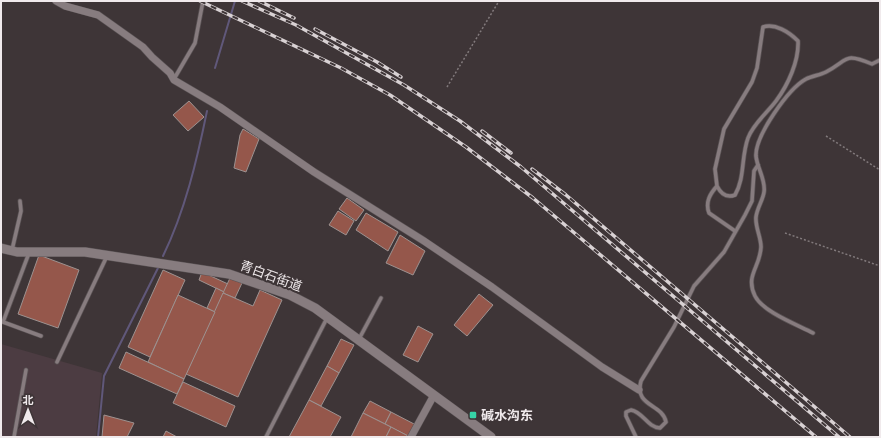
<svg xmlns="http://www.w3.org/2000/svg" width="881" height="438" font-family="Helvetica,'Noto Sans SC',sans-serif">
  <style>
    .built { fill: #4c3c42 }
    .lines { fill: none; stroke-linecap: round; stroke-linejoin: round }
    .stream { stroke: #60587a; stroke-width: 2 }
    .building { fill: #95574b; stroke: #9d9290 }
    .service-casing { stroke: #595254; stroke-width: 5 }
    .minor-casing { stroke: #595254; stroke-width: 8 }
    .tertiary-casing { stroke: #595254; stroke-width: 10 }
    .path { stroke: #827a7c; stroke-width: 1.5; stroke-dasharray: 2 2; stroke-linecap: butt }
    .service { stroke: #877c7f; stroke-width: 3.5 }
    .minor { stroke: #877c7f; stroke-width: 7 }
    .tertiary { stroke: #877c7f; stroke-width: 9 }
    .rail-casing { stroke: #d8d1d3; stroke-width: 3.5 }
    .rail { stroke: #3e3537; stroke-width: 2; stroke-dasharray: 6; stroke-linecap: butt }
    .poi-dot { fill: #36d4a7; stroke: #3e3537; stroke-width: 1.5 }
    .labels { text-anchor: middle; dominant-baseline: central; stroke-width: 4; stroke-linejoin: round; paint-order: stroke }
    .street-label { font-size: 13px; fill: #f0eaec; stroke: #3e3537 }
    .poi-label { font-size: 13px; font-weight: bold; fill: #f0eaec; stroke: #3e3537; text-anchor: start }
  </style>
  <rect width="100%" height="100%" fill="#3e3537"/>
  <path class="built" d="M1,344L102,373L96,437H1Z"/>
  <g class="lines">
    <g class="stream">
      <path d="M215,68L235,1"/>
      <path d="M163,256C185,211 197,160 207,111"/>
      <path d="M98,437L104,376L158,268"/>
    </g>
  </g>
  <g class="building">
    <path d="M189,101L204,117L188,131L173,115Z"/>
    <path d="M243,129L259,139L246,172L234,168L240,135Z"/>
    <path d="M347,198L364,210L356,221L339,209Z"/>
    <path d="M338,211L354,221L346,235L329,225Z"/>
    <path d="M366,213L398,232L388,251L356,230Z"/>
    <path d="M400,235L425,251L413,275L386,263Z"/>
    <path d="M39,255L79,270L58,328L18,314Z"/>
    <path d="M163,270L185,280L150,357L128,347Z"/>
    <path d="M202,272L228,284L224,292L199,280Z"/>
    <path d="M230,278L242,283L235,298L223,293Z"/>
    <path d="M216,288L224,292L215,312L207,308Z"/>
    <path d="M260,290L282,300L238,397L186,374L223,293L253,306Z"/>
    <path d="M479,294L493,305L467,336L454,325Z"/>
    <path d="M178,295L215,312L184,379L148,362Z"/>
    <path d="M418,326L433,334L418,362L403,355Z"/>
    <path d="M341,339L354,345L339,373L327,366Z"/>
    <path d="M126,352L184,379L177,394L119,368Z"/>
    <path d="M327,366L339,373L321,406L309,400Z"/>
    <path d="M183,382L235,406L226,427L173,403Z"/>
    <path d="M309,400L341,417L330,437H289Z"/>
    <path d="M370,401L391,412L385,424L363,413Z"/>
    <path d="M391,412L416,425L410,437L385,424Z"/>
    <path d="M363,413L391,427L386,437H351Z"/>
    <path d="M104,415L134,423L127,437H102Z"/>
    <path d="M391,427L410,437H386Z"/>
    <path d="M166,431L177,437H163Z"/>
  </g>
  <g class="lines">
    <g class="service-casing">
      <g id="service">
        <path d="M174,79L195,43L203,1"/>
        <path d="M717,186C721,194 727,198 735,195C745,178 741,157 748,138C753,124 767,113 776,101C788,85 799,61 798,41C789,32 775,23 763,27L757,68L752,82L724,129L715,169L717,186C710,194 705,202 709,213L735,231"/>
        <path d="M12,250L21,211L20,201"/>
        <path d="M29,253L3,322L41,336"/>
        <path d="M813,333C798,325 763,312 755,296C745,275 760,268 761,247C761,237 755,227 756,217C757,208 763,200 764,192C766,180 757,168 756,156C755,136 788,89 806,79C812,76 820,75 826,72C849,60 843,52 872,64L880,60"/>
        <path d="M359,339L381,298"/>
        <path d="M57,362L107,256"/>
        <path d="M14,437L26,370"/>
        <path d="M266,437L327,318"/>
        <path d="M636,437L626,416V412L631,410C643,412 647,427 660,428L666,422C662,403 634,407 641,381L674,327L694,286L724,252L745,215L752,201L754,171L758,165"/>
      </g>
    </g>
    <g class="minor-casing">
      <g id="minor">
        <path d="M56,1L65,6L98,15L143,47L152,57L170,73L174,80L220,107L314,172L424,241L492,287L602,367L639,390"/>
        <path d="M411,437L434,395"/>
      </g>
    </g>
    <g class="tertiary-casing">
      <path id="tertiary" d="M1,248L17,252H85L229,274L290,295L315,308L491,437"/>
    </g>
    <g class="path">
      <path d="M447,87L499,1"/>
      <path d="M826,136L880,170"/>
      <path d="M785,233L880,266"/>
    </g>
    <use href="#service" class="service"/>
    <use href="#minor" class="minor"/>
    <use href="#tertiary" class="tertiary"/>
    <g class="rail-casing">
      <g id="rail">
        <path d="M200,1L341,68L390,95L466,147L533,198L816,437"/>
        <path d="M242,1L296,25L404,85L460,121L521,167L839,437"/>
        <path d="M259,1L294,18"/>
        <path d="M315,29L377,62L401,77"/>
        <path d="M482,131L511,153"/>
        <path d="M532,169L566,195L850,437"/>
      </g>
    </g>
    <use href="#rail" class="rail"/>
  </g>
  <rect class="poi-dot" x="469" y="411" width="8" height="8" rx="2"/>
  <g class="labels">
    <g class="street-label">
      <text transform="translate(271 276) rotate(20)">青白石街道</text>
    </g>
    <g class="poi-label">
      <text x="481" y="415">碱水沟东</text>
    </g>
  </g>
  <rect width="881" height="438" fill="none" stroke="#f0eaec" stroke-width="4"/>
  <g transform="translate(28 410)" stroke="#3e3537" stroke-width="3" paint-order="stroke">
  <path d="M0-3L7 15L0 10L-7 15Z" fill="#f0eaec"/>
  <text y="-6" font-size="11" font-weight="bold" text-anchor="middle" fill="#f0eaec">北</text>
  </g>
</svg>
